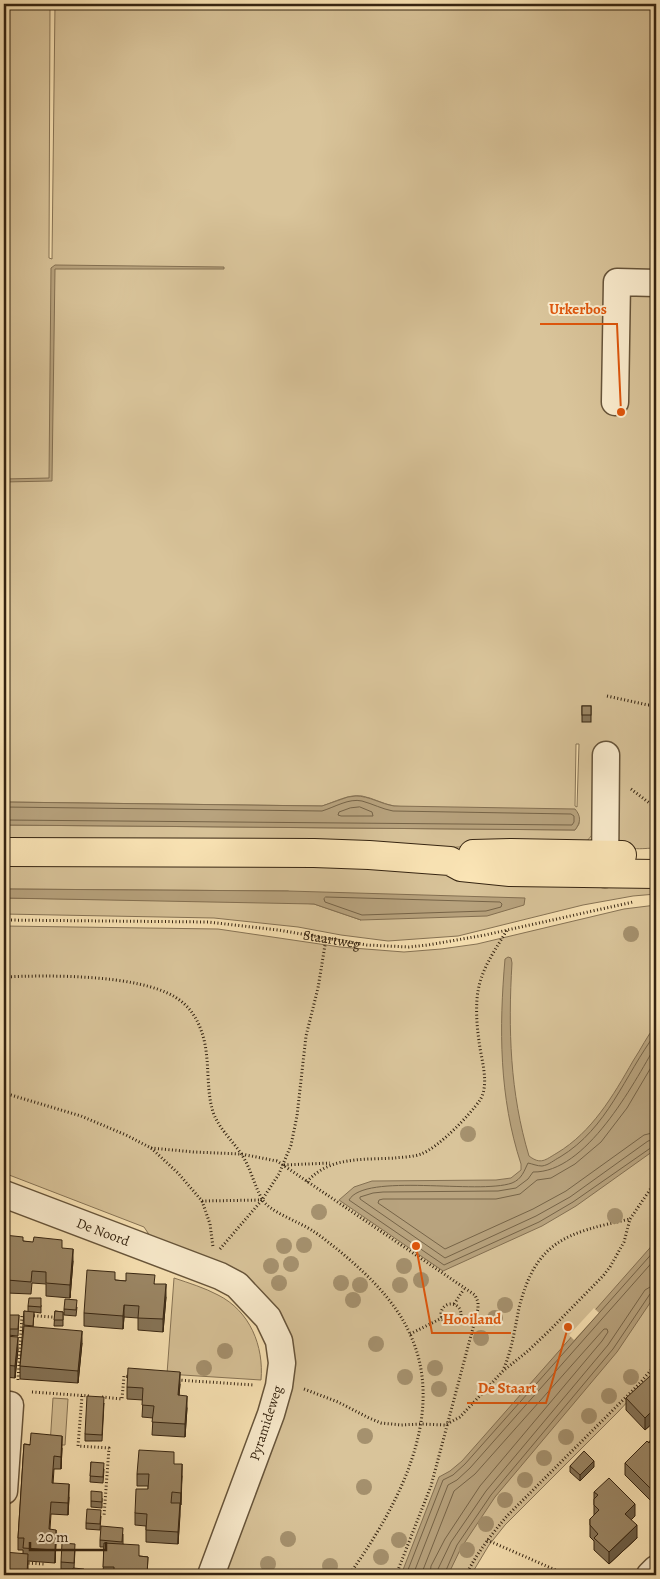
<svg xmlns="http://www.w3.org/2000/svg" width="660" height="1579" font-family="Alegreya,serif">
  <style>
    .green { fill: #d9c49a; stroke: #877456; fill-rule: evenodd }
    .water { fill: #b8a37e; stroke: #847052 }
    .pier { fill: #fbe5b6 }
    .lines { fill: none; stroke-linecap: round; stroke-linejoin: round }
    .shore { stroke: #766448; stroke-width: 1 }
    .minor-casing { stroke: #66543a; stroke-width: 29 }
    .major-casing { stroke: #352411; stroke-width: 30 }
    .path { stroke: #352411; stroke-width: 3; stroke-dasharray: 1 2.5; stroke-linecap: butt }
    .minor { stroke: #fceed0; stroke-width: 26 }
    .major { stroke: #fbe5b6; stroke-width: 28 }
    .tree { fill: #a5916e }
    .wall { fill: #867559; stroke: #352411 }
    .shaded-wall { fill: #6d5f48; stroke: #352411 }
    .building { fill: #9c8867; stroke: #352411 }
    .labels { text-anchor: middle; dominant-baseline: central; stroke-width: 4; stroke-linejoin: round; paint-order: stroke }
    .street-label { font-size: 14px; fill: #352411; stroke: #fceed0 }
    .leader { fill: none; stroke: #df560c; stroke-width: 2 }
    .callout-dot { fill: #df560c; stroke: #fceed0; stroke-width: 2 }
    .callout-label { font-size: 15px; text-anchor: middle; font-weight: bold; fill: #df560c; stroke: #fceed0; stroke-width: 4; stroke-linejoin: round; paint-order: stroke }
  </style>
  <rect width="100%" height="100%" fill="#fbe5b6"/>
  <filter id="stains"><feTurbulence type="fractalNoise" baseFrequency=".004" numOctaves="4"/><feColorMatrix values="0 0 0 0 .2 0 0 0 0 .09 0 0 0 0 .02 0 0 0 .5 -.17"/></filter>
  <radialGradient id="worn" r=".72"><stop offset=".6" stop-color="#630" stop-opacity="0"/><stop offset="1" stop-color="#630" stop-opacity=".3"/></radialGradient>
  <g class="green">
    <path d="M4,4H50L49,258L52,259L55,4H656V848C642,848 624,853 617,837L593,834L586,842L434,848L4,841V825L575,830L579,824V820L394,806C383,804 373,798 362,796C348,794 335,802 322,806L4,802ZM576,744H579L577,807L575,806Z"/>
    <path d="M4,862L344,865L656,880V894L633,896L583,905L458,936L388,941L341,935L298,927L214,918L4,914V898L289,902L314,904L361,920L288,891L4,889Z"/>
    <path d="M656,905V1371L618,1412L505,1525L489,1545L471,1575H223L284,1409L270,1302L253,1283L150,1236L144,1227L4,1173V926L218,929L340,947L404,952L441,949L477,944L624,909Z"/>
    <path d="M174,1278C189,1283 205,1288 218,1295C250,1311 264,1346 261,1380L167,1374Z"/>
    <path d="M53,1398L68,1399L65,1445H50Z"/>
  </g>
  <g class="water">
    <path d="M55,265L224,267V269H55L52,479V481L4,482V479L49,478L51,268Z"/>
    <path d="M356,796C369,796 381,804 394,806L575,809C581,816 581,822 575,830L4,825V802L322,806L348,797Z"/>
    <path d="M4,889L288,891L525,898L524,905L487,916L361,920L314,904L4,898Z"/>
    <path d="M508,957L511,958L512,963C508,1029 510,1093 529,1156C541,1165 545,1160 557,1153C592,1132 613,1096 633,1061C641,1049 647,1036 656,1025V1149L576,1206L542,1226L443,1271L339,1200L354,1187L372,1181L496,1180L511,1178L521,1170V1164C499,1097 499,1028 505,959Z"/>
    <path d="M656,1241V1294L617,1352L495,1497L461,1548L448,1575H401L439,1477L450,1471L462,1461Z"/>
  </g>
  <path class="pier" d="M594,1308L599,1313L574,1340L569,1335Z"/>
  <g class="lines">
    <g class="shore">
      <path d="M4,807L322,811C335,807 349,798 362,801C373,804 382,809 393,811L571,814L574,816V822L572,825L4,820"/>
      <path d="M360,807L372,812L373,816H341L338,815L339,812L350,808Z"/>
      <path d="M326,897L500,902L502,904L501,907L486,911L362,915L325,902L324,899Z"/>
      <path d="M656,1033C624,1076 608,1128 560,1157C554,1160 549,1165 542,1166C537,1166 533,1164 528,1163C524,1171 522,1179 512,1183C478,1195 365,1172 349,1200L444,1265L539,1222L573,1202L652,1147L656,1146"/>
      <path d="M656,1045C633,1085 586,1173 533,1172L528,1179L516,1188L498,1191L383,1192L373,1193L360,1197V1199L445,1258L536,1216L570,1197L648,1141L656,1139"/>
      <path d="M656,1059L627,1108L601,1142L575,1164L551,1178L537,1180L520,1194L496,1199H383L379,1200L378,1203L445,1249L533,1209L566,1191L644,1135L656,1132"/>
      <path d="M406,1575L443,1480L453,1475L465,1464L656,1249"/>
      <path d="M413,1575L448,1485L457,1480L470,1468L656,1258"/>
      <path d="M421,1575L454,1491L475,1474L604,1329H607L608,1332L602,1341L480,1486L445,1539L431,1566L430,1575"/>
      <path d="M437,1575L438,1569L451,1542L486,1491L608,1345L645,1290L650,1287L656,1285"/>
      <path d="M444,1575L457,1545L491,1495L613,1349L650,1294L656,1292"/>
    </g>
    <g class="minor-casing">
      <g id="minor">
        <path d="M615,402L617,282L656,283"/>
        <path d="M605,874L606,755"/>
        <path id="s2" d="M4,1194L220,1276L237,1285L268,1318L279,1341L282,1363L279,1386L271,1414L211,1575"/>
        <path d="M4,1404L10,1405L4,1491"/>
        <path d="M650,1575L656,1569"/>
      </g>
    </g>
    <g class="major-casing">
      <g id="major">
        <path d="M4,852L314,853L369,855L450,861L461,867L510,872L656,874"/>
        <path d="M473,854L511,853L622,855"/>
      </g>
    </g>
    <g class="path">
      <path d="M607,696L648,705H656"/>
      <path d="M631,789L656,808"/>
      <path id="s1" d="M4,920L208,922L278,930L367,945L409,947L428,945L485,935L633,902"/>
      <path d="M4,977C48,975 137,974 175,997C188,1005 196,1016 201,1030C211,1056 205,1086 213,1112C219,1129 233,1141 242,1155C251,1169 254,1185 262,1199C269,1212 300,1222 313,1231C321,1236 329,1243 337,1249C365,1272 395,1300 410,1334C448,1416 396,1509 349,1575"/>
      <path d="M4,1093L81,1116L126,1135L151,1148L178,1173L202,1201L262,1200"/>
      <path d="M151,1148L194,1152L241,1154L277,1161L475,1295L478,1302V1309L431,1486L396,1575"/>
      <path d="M284,1165L330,1163"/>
      <path d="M307,1182C329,1156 364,1160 395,1158C403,1157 413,1157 421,1154C438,1148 470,1115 480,1100C490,1084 481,1059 479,1041C477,1027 476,1013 477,999C479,972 494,952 507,930"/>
      <path d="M202,1201L210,1224L213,1247"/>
      <path d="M220,1249L262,1200L279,1174L291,1145L297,1116L306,1036L318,988L326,939"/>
      <path d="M454,1304L464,1289"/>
      <circle cx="451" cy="1314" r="10"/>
      <path d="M458,1321L474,1324"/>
      <path d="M410,1334L442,1318"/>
      <path d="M504,1368C512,1349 515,1328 519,1308C536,1240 567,1233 630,1219"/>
      <path d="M18,1380L22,1315L53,1317"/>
      <path d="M178,1380L254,1385"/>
      <path d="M304,1389L338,1402L369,1418L381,1423L401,1425L421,1424L445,1425L460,1417L503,1371L528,1351L550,1330L603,1276L610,1267L624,1242L630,1219L656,1181"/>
      <path d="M32,1392L90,1396"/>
      <path d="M82,1396L78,1446L109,1448L104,1516"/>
      <path d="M102,1397L122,1399L124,1376L131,1377"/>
      <path d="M487,1540L567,1575"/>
      <path d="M25,1563L44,1564"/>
      <path d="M466,1575C477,1553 491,1535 507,1516L640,1383L656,1364"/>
    </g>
    <use href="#minor" class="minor"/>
    <use href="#major" class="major"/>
  </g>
  <g class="tree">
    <circle cx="631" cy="934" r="8"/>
    <circle cx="468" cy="1134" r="8"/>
    <circle cx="319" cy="1212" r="8"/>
    <circle cx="615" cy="1216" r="8"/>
    <circle cx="304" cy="1245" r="8"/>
    <circle cx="284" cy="1246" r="8"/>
    <circle cx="291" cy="1264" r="8"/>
    <circle cx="271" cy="1266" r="8"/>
    <circle cx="404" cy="1266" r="8"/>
    <circle cx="421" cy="1280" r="8"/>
    <circle cx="279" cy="1283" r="8"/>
    <circle cx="341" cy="1283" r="8"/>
    <circle cx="360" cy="1285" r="8"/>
    <circle cx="400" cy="1285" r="8"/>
    <circle cx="353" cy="1300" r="8"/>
    <circle cx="505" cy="1305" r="8"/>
    <circle cx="495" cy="1318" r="8"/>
    <circle cx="481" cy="1338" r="8"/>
    <circle cx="376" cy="1344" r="8"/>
    <circle cx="225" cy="1351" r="8"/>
    <circle cx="204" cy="1368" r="8"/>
    <circle cx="435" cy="1368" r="8"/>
    <circle cx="405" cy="1377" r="8"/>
    <circle cx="631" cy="1377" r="8"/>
    <circle cx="439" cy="1389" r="8"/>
    <circle cx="609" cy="1396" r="8"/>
    <circle cx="589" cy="1416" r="8"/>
    <circle cx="365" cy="1436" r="8"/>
    <circle cx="566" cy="1437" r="8"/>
    <circle cx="544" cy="1458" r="8"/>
    <circle cx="525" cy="1480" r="8"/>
    <circle cx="364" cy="1487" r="8"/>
    <circle cx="505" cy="1500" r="8"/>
    <circle cx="486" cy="1524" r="8"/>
    <circle cx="288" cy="1539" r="8"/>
    <circle cx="399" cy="1540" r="8"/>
    <circle cx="467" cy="1550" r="8"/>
    <circle cx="381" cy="1557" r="8"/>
    <circle cx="268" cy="1564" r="8"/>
    <circle cx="330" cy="1566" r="8"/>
  </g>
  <g class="wall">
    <rect x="582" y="706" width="9" height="16"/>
    <path d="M4,1235L23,1241L62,1248L73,1261L70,1298L46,1296V1284L32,1283L31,1294L7,1293V1281H4Z"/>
    <path d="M115,1280L155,1284L166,1297L163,1332L138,1330V1318L124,1317L123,1329L84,1326V1313Z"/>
    <path d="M41,1305V1313L34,1312L33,1327L82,1343L78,1383L20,1379V1366L24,1311L28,1312V1306Z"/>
    <path d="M77,1307L76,1316L64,1315V1309Z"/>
    <path d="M55,1311L63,1312V1326H54Z"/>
    <path d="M19,1315L18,1336L7,1335V1329Z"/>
    <path d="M4,1336L18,1349L15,1378L5,1377L4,1385Z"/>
    <path d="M656,1383V1420L645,1430L626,1410V1398Z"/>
    <path d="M180,1384L179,1395L187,1408L185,1437L152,1435L153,1418L142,1417L143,1400L127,1399V1387Z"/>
    <path d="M104,1403L102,1441H85V1434Z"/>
    <path d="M656,1426V1506L625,1475V1463L652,1439V1430Z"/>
    <path d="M24,1444L62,1448L61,1469H54L53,1484L69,1497L68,1515L51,1514L50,1529L56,1542L55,1563L28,1561V1575H4L23,1554V1550H18V1538Z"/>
    <path d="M91,1462L104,1469L103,1483L90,1482Z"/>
    <path d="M174,1464L182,1476L178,1544L146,1542V1526L135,1525V1513L148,1489V1486H137V1474Z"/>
    <path d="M570,1466L594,1467L580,1481L570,1472Z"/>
    <path d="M594,1492L635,1516L631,1520L637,1538L609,1564L594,1550V1541L590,1537V1519L594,1515Z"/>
    <path d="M102,1498V1508L91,1507V1501Z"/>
    <path d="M101,1516L100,1530L86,1529V1523Z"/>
    <path d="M123,1534V1544L139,1556L148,1557L147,1575H103L104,1547H100V1540Z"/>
    <path d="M75,1550L74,1568L84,1575L72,1574L73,1569H61V1562Z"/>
  </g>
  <g class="shaded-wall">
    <path d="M73,1249V1261L70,1298V1285Z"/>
    <path d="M166,1284V1297L163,1332V1319Z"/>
    <path d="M124,1305V1317L123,1329V1316Z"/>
    <path d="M82,1331V1343L78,1383V1371Z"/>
    <path d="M18,1337V1349L15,1378V1366Z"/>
    <path d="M180,1372V1384L178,1407V1395Z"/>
    <path d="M187,1396V1408L185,1437V1424Z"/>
    <path d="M656,1407V1420L645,1430V1418Z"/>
    <path d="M62,1436V1448L61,1469V1457Z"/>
    <path d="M594,1461V1467L580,1481V1475Z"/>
    <path d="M182,1464V1476L181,1505V1493Z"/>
    <path d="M69,1484V1497L68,1515V1503Z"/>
    <path d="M180,1503V1516L178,1544V1532Z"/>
    <path d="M635,1504V1516L625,1526V1514Z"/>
    <path d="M637,1525V1538L609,1564V1552Z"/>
    <path d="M56,1530V1542L55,1563V1550Z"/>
  </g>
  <g class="building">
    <rect x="582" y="706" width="9" height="9"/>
    <path d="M4,1235L23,1237V1241L33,1242L34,1237L62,1240V1248L73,1249L70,1285L46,1283V1272L32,1271L31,1282L7,1280L8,1269H4Z"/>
    <path d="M87,1270L115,1272V1280L126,1281V1273L155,1275L154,1284H166L163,1319L138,1318L139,1306L124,1305L123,1316L84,1313Z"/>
    <path d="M29,1298H41V1307L28,1306Z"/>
    <path d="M65,1299L77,1300L76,1310L64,1309Z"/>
    <path d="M24,1311L34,1312L33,1326L24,1325Z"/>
    <path d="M55,1311L63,1312V1320H54Z"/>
    <path d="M8,1315H19L18,1329H7Z"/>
    <path d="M24,1326L82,1331L78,1371L20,1366Z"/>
    <path d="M4,1336L18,1337L15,1366L5,1365L4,1372Z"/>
    <path d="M128,1368L180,1372L178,1395L187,1396L185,1424L152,1422L154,1406L142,1405L143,1388L127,1387Z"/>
    <path d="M650,1376L656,1383V1407L645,1418L626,1398Z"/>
    <path d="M87,1396L104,1397L102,1435L85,1434Z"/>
    <path d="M656,1426V1434L652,1430Z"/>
    <path d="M31,1433L62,1436L61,1457L54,1456L52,1483L69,1484L68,1503L51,1502L49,1529L56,1530L55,1550L23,1548L24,1538H18L24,1444L30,1445Z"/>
    <path d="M656,1436V1494L625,1463L647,1441L649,1443Z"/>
    <path d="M139,1450L174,1452V1464H182L181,1493L172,1492L171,1503H180L178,1532L146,1530L147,1514L135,1513L136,1489H148L149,1474H137Z"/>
    <path d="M584,1451L594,1461L580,1475L570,1466Z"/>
    <path d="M91,1462L104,1463L103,1477L90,1476Z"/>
    <path d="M609,1478L635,1504L625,1514L637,1525L609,1552L594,1538L598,1534L590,1525V1519L599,1510L594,1505V1499L598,1495L594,1492Z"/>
    <path d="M91,1491L102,1492V1502L91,1501Z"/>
    <path d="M87,1509L101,1510L100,1524L86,1523Z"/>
    <path d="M101,1526L123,1528L122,1542L100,1540Z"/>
    <path d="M62,1543L75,1544L74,1563L61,1562Z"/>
    <path d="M104,1543L139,1545V1556L148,1557L147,1575H114V1567H103Z"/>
    <path d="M4,1552L28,1554L27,1575H4Z"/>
    <path d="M73,1568L84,1569V1575H59V1573L72,1574Z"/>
  </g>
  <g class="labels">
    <g class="street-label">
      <text stroke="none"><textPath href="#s1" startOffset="329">Staartweg</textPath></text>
      <text stroke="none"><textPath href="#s2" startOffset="106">De Noord</textPath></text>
      <text transform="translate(266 1423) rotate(-72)">Pyramideweg</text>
    </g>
  </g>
  <path class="leader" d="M621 412L617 324H540M416 1246L432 1333H511M568 1327L546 1403H467"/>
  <g class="callout-dot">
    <circle cx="621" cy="412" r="5"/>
    <circle cx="416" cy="1246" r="5"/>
    <circle cx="568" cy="1327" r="5"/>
  </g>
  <g class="callout-label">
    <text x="578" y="314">Urkerbos</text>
    <text x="472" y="1324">Hooiland</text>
    <text x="507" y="1393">De Staart</text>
  </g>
  <rect width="660" height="1579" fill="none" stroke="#fbe5b6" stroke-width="20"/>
  <rect x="5" y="5" width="650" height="1569" fill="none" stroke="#352411" stroke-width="2.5"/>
  <rect x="10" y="10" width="640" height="1559" fill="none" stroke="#352411"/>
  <path d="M30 1542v8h76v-8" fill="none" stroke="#352411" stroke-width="2.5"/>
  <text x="38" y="1542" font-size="15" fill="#352411" stroke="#fceed0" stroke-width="4" paint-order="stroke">20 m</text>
  <rect width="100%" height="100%" filter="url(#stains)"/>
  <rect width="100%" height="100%" fill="url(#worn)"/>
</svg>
